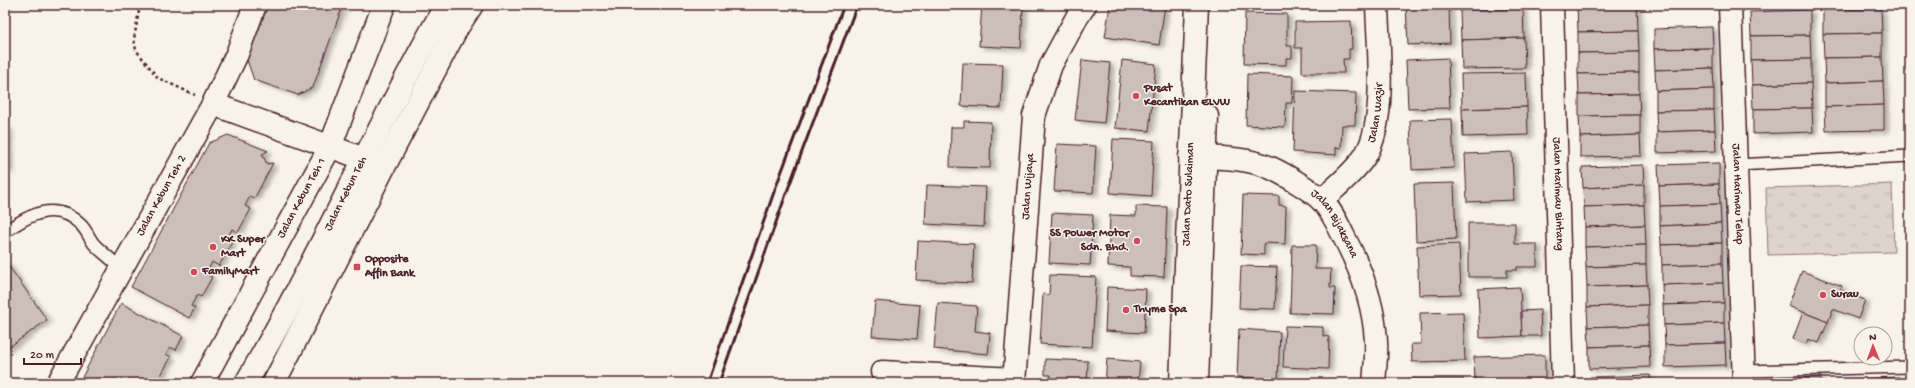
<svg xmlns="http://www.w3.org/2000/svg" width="1915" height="388" font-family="'Gochi Hand',sans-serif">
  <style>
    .grass { fill: url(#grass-tufts); stroke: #947a7c }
    .building { fill: #ccbfb9; stroke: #4a1f2b; filter: url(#shadow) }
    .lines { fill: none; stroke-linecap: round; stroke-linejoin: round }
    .lane-casing { stroke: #4a1f2b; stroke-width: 14 }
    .street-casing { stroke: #4a1f2b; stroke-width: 25 }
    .secondary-casing { stroke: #4a1f2b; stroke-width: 25 }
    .primary-casing { stroke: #4a1f2b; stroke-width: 25 }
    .path { stroke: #4a1f2b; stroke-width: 2.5; stroke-dasharray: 3 3; stroke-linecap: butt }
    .lane { stroke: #f7f3e8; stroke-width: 11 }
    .street { stroke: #f7f3e8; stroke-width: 22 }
    .secondary { stroke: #f7f3e8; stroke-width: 22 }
    .primary { stroke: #f7f3e8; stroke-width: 22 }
    .rail { stroke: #4a1f2b; stroke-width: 3 }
    .poi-dot { fill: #d1495b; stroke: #f7f3e8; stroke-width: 1.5 }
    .labels { text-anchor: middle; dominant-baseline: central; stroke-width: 3; stroke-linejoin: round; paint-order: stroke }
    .poi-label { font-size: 12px; font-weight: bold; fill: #4a1f2b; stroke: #f7f3e8; text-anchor: start }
    .street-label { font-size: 12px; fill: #4a1f2b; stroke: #f7f3e8 }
  </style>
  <defs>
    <pattern id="grass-tufts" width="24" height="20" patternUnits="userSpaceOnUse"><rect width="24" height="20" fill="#ded4cc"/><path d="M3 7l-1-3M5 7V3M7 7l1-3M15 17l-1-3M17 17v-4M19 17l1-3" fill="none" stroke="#c0b6af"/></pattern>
    <filter id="shadow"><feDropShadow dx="4.5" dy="2.5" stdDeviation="2" flood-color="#0004"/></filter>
  </defs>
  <rect width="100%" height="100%" fill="#f7f3e8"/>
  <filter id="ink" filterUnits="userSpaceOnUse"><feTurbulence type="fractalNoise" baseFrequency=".025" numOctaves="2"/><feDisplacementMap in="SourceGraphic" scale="8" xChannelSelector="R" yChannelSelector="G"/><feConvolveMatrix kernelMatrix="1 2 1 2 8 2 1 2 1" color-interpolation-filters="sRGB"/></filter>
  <g filter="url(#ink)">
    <path class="grass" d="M1892,184L1894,252L1768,255L1766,188Z"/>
    <g class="building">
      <path d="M268,5H343L313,87L298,95L254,80L247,60Z"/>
      <path d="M982,5L1023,7L1021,48L979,46Z"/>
      <path d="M1110,5H1165L1159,45L1105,37Z"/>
      <path d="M1406,5H1449L1450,43L1408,45Z"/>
      <path d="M1577,5H1637L1638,31L1578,32Z"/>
      <path d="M1523,9L1524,38L1461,40L1460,10Z"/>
      <path d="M1881,9L1882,33L1823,34V10Z"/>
      <path d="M1810,10V35L1751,36L1750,12Z"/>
      <path d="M1245,13L1287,14V46H1292V58H1286V65L1244,64Z"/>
      <path d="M1351,21L1352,49H1349V59H1343L1344,73H1302V48H1295V22Z"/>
      <path d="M1712,27L1713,48L1654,49V29Z"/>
      <path d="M1638,31L1639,52L1578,53V32Z"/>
      <path d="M1882,33V57L1824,58L1823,34Z"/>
      <path d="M1810,35L1811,59L1751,60V36Z"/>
      <path d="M1524,38L1525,68L1462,69L1461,40Z"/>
      <path d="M1713,48V68L1655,70L1654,49Z"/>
      <path d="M1639,52V73L1578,74V53Z"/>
      <path d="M1882,57L1883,81L1825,83L1824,58Z"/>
      <path d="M1448,58L1450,108L1408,109L1406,60Z"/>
      <path d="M1811,59V83L1752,85L1751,60Z"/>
      <path d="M1082,60L1110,63L1104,123L1075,120Z"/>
      <path d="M1122,60L1156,64L1149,131L1115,128Z"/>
      <path d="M963,63L1003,64L1001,108L961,106Z"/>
      <path d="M1713,68L1714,89L1656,91L1655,70Z"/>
      <path d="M1526,73L1527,107L1462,109L1461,74Z"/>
      <path d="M1639,73V94L1579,95L1578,74Z"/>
      <path d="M1247,74L1293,76L1292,103H1286L1285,127L1246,125Z"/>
      <path d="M1883,81L1884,105L1825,107V83Z"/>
      <path d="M1811,83L1812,108L1753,109L1752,85Z"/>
      <path d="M1714,89V110L1656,111V91Z"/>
      <path d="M1295,91L1356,93L1355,125H1342L1341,148L1336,147V155L1293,152Z"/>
      <path d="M1639,94L1640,115L1579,116V95Z"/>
      <path d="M1884,105V130L1826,131L1825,107Z"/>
      <path d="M1527,107L1528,135L1463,137L1462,109Z"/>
      <path d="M1812,108L1813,132L1753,134V109Z"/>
      <path d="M1714,110L1715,130L1657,132L1656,111Z"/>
      <path d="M1640,115V135L1580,137L1579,116Z"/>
      <path d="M1452,119L1454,168L1412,170L1410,120Z"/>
      <path d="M964,121L991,122L990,168L950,167L951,127H964Z"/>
      <path d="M8,127L9,170H5V128Z"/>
      <path d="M1715,130L1716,151L1657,153V132Z"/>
      <path d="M228,135L268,151L262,154L267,164L273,163L254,199L250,196L245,206L251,209L238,232L232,229L227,239L232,242L219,266L212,262L206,274L212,277L201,297L197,295L191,306L195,308L189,318L131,287L209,143Z"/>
      <path d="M1640,135L1641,156L1580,157V137Z"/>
      <path d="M1113,139L1154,141L1151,196L1110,193Z"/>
      <path d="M1057,144L1096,146L1093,193L1054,191Z"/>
      <path d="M1512,152L1514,200L1467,202L1465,154Z"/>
      <path d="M1719,163V184L1659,186L1658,165Z"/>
      <path d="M1643,165L1644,185L1583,188L1582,167Z"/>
      <path d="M1454,183L1456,239L1416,241L1414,184Z"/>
      <path d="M1719,184L1720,204L1660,206L1659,186Z"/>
      <path d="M927,185L986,187L984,227L925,224Z"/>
      <path d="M1644,185V205L1584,207L1583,188Z"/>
      <path d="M1243,195L1279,196V205L1286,206L1285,244L1264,243V255L1241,254Z"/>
      <path d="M1720,204L1721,223L1660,226V206Z"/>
      <path d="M1644,205L1645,225L1585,227L1584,207Z"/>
      <path d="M1136,206L1167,207L1164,277L1130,276V267L1108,266L1110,215L1136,216Z"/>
      <path d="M1052,213L1093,215L1090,265L1049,263Z"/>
      <path d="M1468,223H1515V244H1537V267H1517V270H1507V277H1468Z"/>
      <path d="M1721,223L1722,243L1661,245L1660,226Z"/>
      <path d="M1645,225L1646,245L1585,247V227Z"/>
      <path d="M918,241L974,244L972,283L916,280Z"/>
      <path d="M1722,243V263L1662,265L1661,245Z"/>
      <path d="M1459,244L1461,294L1419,295L1417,246Z"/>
      <path d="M1292,245H1316L1315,269H1331L1330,288H1335L1334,314L1290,313Z"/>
      <path d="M1646,245V265L1586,267L1585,247Z"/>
      <path d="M6,262L47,320L5,350V263Z"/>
      <path d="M1722,263L1723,283L1662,285V265Z"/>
      <path d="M1646,265L1647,285L1587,287L1586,267Z"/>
      <path d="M1241,266L1277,267L1275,309L1239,308Z"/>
      <path d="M1802,271L1842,286L1840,290L1865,300L1858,319L1833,309L1828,322L1788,306Z"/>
      <path d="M1050,275L1096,277L1092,347L1040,344L1043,294L1049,295Z"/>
      <path d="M1723,283L1724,303L1663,305L1662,285Z"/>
      <path d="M1647,285L1648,305L1587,307V287Z"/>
      <path d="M1107,287L1146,289L1144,333L1105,331Z"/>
      <path d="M1520,287L1522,336L1480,338L1478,289Z"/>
      <path d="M875,301L920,305L917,339L872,336Z"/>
      <path d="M121,303L183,336L176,350L170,347L166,354L171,357L157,382L151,378L148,383H79Z"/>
      <path d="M938,303L977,306L975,331L990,333L988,354L934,349Z"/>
      <path d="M1724,303V323L1664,325L1663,305Z"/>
      <path d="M1648,305V325L1588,327L1587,307Z"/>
      <path d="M1540,310L1541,336H1522L1521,311Z"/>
      <path d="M1463,312L1465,361L1412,362L1411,344H1421L1420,313Z"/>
      <path d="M1803,312L1828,322L1819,343L1808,339L1806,344L1793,339Z"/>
      <path d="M1724,323L1725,343L1665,345L1664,325Z"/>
      <path d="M1648,325L1649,345L1589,347L1588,327Z"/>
      <path d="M1285,326L1323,327V336L1329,337L1328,369L1283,367Z"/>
      <path d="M1239,329L1280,332L1278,379L1237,377Z"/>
      <path d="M1725,343L1726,365L1665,367V345Z"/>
      <path d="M1649,345L1650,367L1589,369V347Z"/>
      <path d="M1545,355V383H1475L1474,357Z"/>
      <path d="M1045,359L1088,361L1087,383H1050L1051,375H1045Z"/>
      <path d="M1107,359L1140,362L1138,383H1105Z"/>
      <path d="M1650,375L1651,383H1591L1590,377Z"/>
      <path d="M1821,377V383H1763V379Z"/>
      <path d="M1899,377L1900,383H1837V380Z"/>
      <rect x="1407" y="379" width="56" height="4"/>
      <path d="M1725,380V383H1667V382Z"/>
    </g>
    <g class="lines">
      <g class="lane-casing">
        <g id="lane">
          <path d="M1736,165L1910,156"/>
          <path d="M5,232C28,215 55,200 80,224C86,229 89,238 94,244C102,253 113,260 122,269"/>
          <path d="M1743,371L1910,367"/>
        </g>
      </g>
      <g class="street-casing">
        <g id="street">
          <path id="s1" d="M1552,5L1563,383"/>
          <path id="s2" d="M1730,5L1744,383"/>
          <path d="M213,104L381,165"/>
          <path id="s3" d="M1190,157C1217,158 1246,157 1271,168C1284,174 1313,191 1322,201C1332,211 1338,225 1344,237C1361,269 1374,304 1376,341C1377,354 1375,369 1374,383"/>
          <path id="s4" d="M1322,200C1336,187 1352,174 1363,159C1388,125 1378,47 1377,5"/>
          <path d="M882,372L1014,379"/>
          <path id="s5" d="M58,383L213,104L237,54L255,5"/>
          <path id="s6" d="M202,383L330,147L384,5"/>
          <path id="s7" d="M1014,383L1034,116L1051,65L1076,19L1085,5"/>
        </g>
      </g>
      <g class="secondary-casing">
        <g id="secondary">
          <path id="s8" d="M1181,383L1197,5"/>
          <path d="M1197,383L1207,116"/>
        </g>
      </g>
      <g class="primary-casing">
        <g id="primary">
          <path id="s9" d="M246,383C318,260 375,128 446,5"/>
          <path d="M274,383L384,167L457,28L472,5"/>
        </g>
      </g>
      <path class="path" d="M140,5L134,39L136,50L158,78L195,95"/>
      <use href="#lane" class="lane"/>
      <use href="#street" class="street"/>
      <use href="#secondary" class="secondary"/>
      <use href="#primary" class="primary"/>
      <g class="rail">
        <path d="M707,383L774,192L844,5"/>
        <path d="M719,383L785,197L857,5"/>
      </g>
    </g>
  </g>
  <g class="poi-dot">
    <circle cx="1136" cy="96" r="4"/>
    <circle cx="1137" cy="241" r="4"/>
    <circle cx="213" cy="247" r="4"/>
    <rect x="353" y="263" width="8" height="8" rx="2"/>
    <circle cx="194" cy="272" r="4"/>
    <circle cx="1823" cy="295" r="4"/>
    <circle cx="1126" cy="310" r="4"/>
  </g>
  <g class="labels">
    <g class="poi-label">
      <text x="1144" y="89">Pusat<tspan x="1144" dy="14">Kecantikan ELVW</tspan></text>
      <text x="1129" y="234" text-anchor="end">SS Power Motor<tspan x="1129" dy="14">Sdn. Bhd.</tspan></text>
      <text x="221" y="240">KK Super<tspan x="221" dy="14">Mart</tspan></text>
      <text x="365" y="260">Opposite<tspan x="365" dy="14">Affin Bank</tspan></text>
      <text x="202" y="272">FamilyMart</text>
      <text x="1831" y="295">Surau</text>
      <text x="1134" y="310">Thyme Spa</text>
    </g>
    <g class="street-label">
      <text stroke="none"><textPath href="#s4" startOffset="107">Jalan Wazir</textPath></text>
      <text stroke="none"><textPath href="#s7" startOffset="197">Jalan Wijaya</textPath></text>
      <text stroke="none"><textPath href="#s9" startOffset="214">Jalan Kebun Teh</textPath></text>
      <text stroke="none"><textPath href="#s8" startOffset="189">Jalan Dato Sulaiman</textPath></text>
      <text stroke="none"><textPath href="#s1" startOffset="189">Jalan Harimau Bintang</textPath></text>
      <text stroke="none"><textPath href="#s2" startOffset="189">Jalan Harimau Telap</textPath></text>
      <text stroke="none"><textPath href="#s5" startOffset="214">Jalan Kebun Teh 2</textPath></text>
      <text stroke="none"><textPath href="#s6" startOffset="210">Jalan Kebun Teh 1</textPath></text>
      <text stroke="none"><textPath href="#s3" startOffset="169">Jalan Bijaksana</textPath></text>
    </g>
  </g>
  <rect width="1915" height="388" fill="none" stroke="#f7f3e8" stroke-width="20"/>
  <rect x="10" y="10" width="1895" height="368" fill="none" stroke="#4a1f2b" stroke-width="1.5" filter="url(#ink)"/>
  <g transform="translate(1873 346) rotate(359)"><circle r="19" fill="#f7f3e8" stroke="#b29e9c"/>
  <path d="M0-3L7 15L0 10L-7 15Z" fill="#d1495b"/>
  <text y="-6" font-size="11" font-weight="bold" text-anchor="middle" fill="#4a1f2b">N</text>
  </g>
  <path d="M24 358v6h57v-6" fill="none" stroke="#4a1f2b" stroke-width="2"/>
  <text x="30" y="358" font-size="12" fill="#4a1f2b" stroke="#f7f3e8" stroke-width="3" paint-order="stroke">20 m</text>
</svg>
